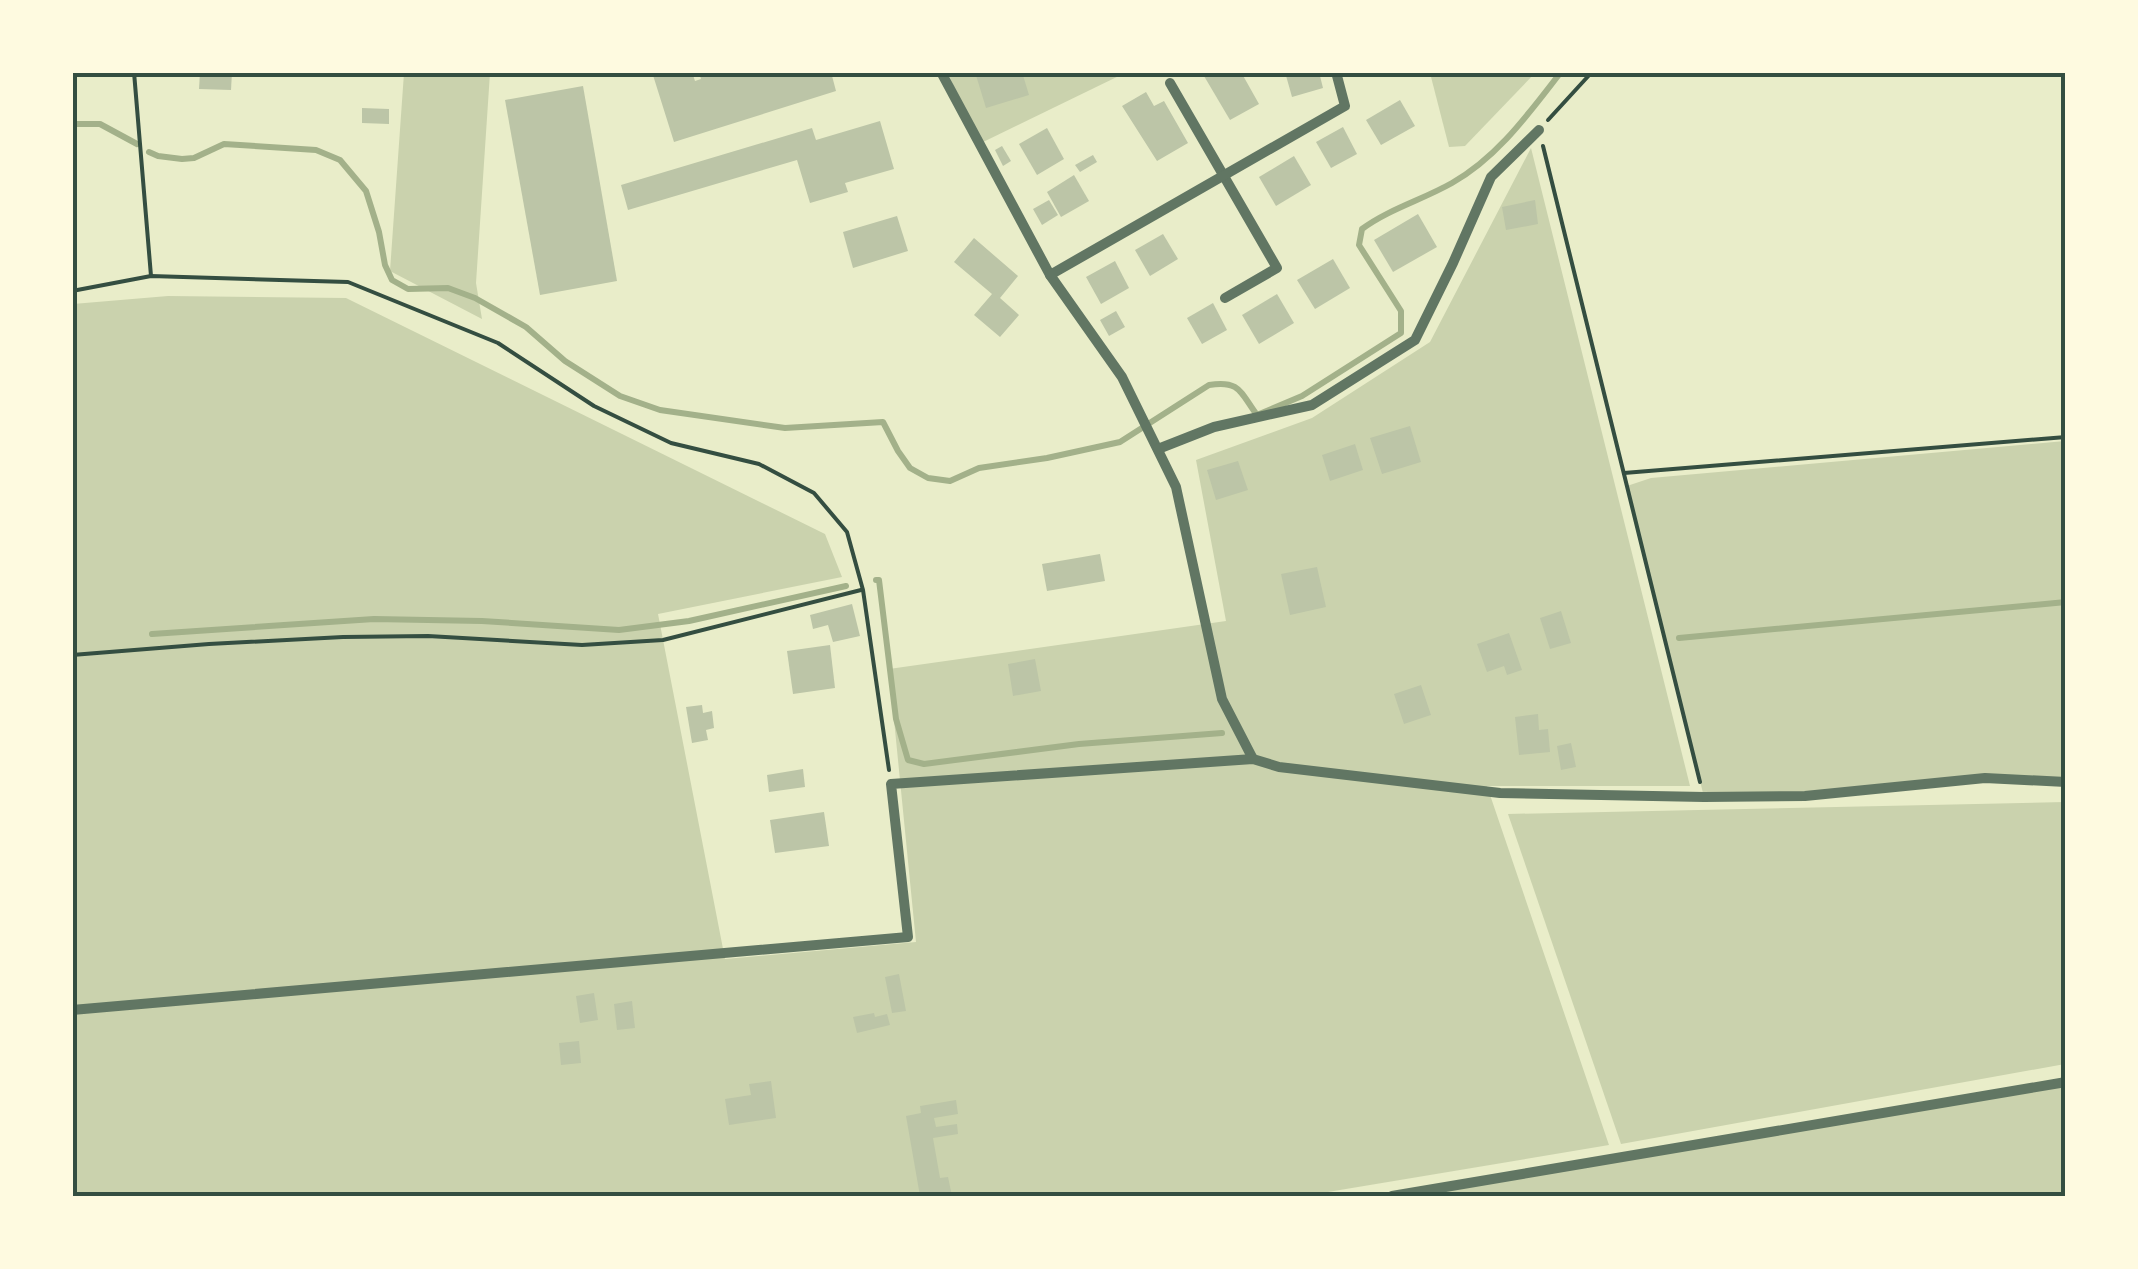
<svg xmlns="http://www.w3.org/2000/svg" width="2138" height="1269" font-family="Overpass,sans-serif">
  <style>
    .green { fill: #cad2ad }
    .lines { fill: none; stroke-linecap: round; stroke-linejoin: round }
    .stream { stroke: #a3b18a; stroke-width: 6 }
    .building { fill: #bcc5a7 }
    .path { stroke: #344e41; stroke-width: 4 }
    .minor { stroke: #617663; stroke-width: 10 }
    .neatline { fill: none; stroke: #344e41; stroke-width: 4 }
  </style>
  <rect width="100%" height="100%" fill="#e9edc9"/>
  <g class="green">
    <path d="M404,73H490L476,283L482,319L390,271Z"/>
    <path d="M948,73H1125L979,144Z"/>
    <path d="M1430,73V72L1535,73L1465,146L1449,147Z"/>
    <path d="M1531,148L1690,786H1487L1609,1145L1304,1196H73V304L168,296L346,298L825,534L842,577L658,614L725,959L916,942L889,669L1226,621L1196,460L1312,418L1430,342Z"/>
    <path d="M2065,441V782L1985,778L1805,796L1704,797L1627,486L1651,478Z"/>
    <path d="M2065,802V1064L1621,1144L1508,814Z"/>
    <path d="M2065,1082V1196H1394Z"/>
  </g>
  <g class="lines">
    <g class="stream">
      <path d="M72,124H100L137,144"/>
      <path d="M149,152L158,156L182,159L194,158L224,144L316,150L340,160L366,191L379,232L385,265L392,280L408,289L448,288L475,298L526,327L565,361L620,396L660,410L785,428L883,422L898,451L910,468L928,478L950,481L979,468L1047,458L1120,442L1209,385C1240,380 1240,392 1257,415L1302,396L1401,333V311L1359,245L1362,229C1389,209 1422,200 1452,183C1498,157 1529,113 1561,72"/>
      <path d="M876,580H879L896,719L908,760L924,764L1079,744L1222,733"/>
      <path d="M152,634L374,619L482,621L619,630L689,621L846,586"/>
      <path d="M1679,638L2066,602"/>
    </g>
  </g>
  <g class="building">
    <path d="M200,72H232L231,90L199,89Z"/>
    <path d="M652,72H692L695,81L701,79L699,72H831L836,91L674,142Z"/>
    <path d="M975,72H1022L1029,95L986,108Z"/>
    <path d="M1210,72H1241L1259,104L1230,120L1204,76Z"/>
    <path d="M1285,72H1319L1323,88L1292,97Z"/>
    <path d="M583,86L617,281L540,295L505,100Z"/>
    <path d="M1146,92L1154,106L1164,101L1188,143L1157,161L1122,106Z"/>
    <path d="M1400,100L1415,126L1381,145L1366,120Z"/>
    <path d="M362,108L389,109V124L362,123Z"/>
    <path d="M880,121L894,169L845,183L848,192L810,203L797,160L628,210L621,185L812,128L816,140Z"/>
    <path d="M1343,127L1357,154L1331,168L1316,142Z"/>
    <path d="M1047,128L1064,159L1037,175L1019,144Z"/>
    <path d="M1002,146L1011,161L1003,166L995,150Z"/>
    <path d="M1093,155L1097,162L1080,172L1075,165Z"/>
    <path d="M1294,156L1311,185L1276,206L1259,177Z"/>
    <path d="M1074,175L1089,201L1061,217L1047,192Z"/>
    <path d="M1049,200L1058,215L1042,225L1033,209Z"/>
    <path d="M1535,200L1538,224L1506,230L1502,207Z"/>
    <path d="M1418,214L1437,247L1393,272L1374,240Z"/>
    <path d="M897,216L908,251L853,268L843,232Z"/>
    <path d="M1163,234L1178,259L1150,276L1135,250Z"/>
    <path d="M974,238L1018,276L1000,298L1019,315L1000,337L974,315L992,294L954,262Z"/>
    <path d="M1333,259L1350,288L1315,309L1297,280Z"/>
    <path d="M1115,261L1129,288L1101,304L1086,277Z"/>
    <path d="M1277,294L1294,323L1259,344L1242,315Z"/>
    <path d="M1213,303L1227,330L1202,344L1187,318Z"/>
    <path d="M1116,311L1125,327L1109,336L1100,320Z"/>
    <path d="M1410,426L1421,462L1382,474L1370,438Z"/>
    <path d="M1355,444L1363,470L1330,481L1322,455Z"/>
    <path d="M1238,461L1248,490L1216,500L1207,470Z"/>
    <path d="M1100,554L1105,581L1047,591L1042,564Z"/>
    <path d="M1317,567L1326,607L1290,615L1281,574Z"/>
    <path d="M852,604L860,636L833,642L828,625L813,629L810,615Z"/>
    <path d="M1561,611L1571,643L1550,649L1540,618Z"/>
    <path d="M1509,633L1522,670L1507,675L1504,666L1487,672L1477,644Z"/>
    <path d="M830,645L835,688L793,694L787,651Z"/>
    <path d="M1035,659L1041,691L1013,696L1008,664Z"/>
    <path d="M1421,685L1431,715L1404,724L1394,694Z"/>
    <path d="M702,705L703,713L712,711L714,728L706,730L708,740L692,743L686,707Z"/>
    <path d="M1538,714L1539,730L1548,729L1550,752L1519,755L1515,717Z"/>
    <path d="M1571,743L1576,767L1561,770L1557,746Z"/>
    <path d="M803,769L805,787L769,792L767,775Z"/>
    <path d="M824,812L829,846L775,853L770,820Z"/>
    <path d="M899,974L906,1011L892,1013L885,977Z"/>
    <path d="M594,993L598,1020L580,1023L576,996Z"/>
    <path d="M632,1001L635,1028L617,1030L614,1004Z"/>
    <path d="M874,1013L875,1017L887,1014L890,1025L857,1033L853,1017Z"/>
    <path d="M579,1041L581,1063L561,1065L559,1043Z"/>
    <path d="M771,1081L776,1118L729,1125L725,1099L751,1095L749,1084Z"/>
    <path d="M956,1100L958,1114L934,1118L936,1127L957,1124L958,1134L933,1138L940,1178L948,1177L952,1196H920L906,1116L921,1113L920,1106Z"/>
    <path d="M77,1128V1150H72V1129Z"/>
  </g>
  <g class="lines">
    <g class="path">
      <path d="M134,72L151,276"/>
      <path d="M1548,120L1592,72"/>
      <path d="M1543,146L1700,782"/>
      <path d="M72,291L151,276L348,282L498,343L594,406L671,443L759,464L814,493L847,532L863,590L889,770"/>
      <path d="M1624,473L2066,437"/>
      <path d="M72,655L209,644L343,637L428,636L582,645L663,640L861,590"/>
    </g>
    <g class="minor">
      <path d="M941,72L1050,275L1122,377L1176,487L1222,699L1253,759"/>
      <path d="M1170,83L1277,268L1225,298"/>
      <path d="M1050,275L1345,106L1336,72"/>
      <path d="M1158,449L1214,427L1312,405L1415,340L1453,263L1491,177L1539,130"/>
      <path d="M72,1010L908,937L891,784L1253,759L1279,767L1500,793L1704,797L1805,796L1985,778L2066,782"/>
      <path d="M1392,1196L2066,1082"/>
    </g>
  </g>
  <rect width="2138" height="1269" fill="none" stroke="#fefae0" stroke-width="150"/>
  <rect x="75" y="75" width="1988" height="1119" class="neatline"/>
</svg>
